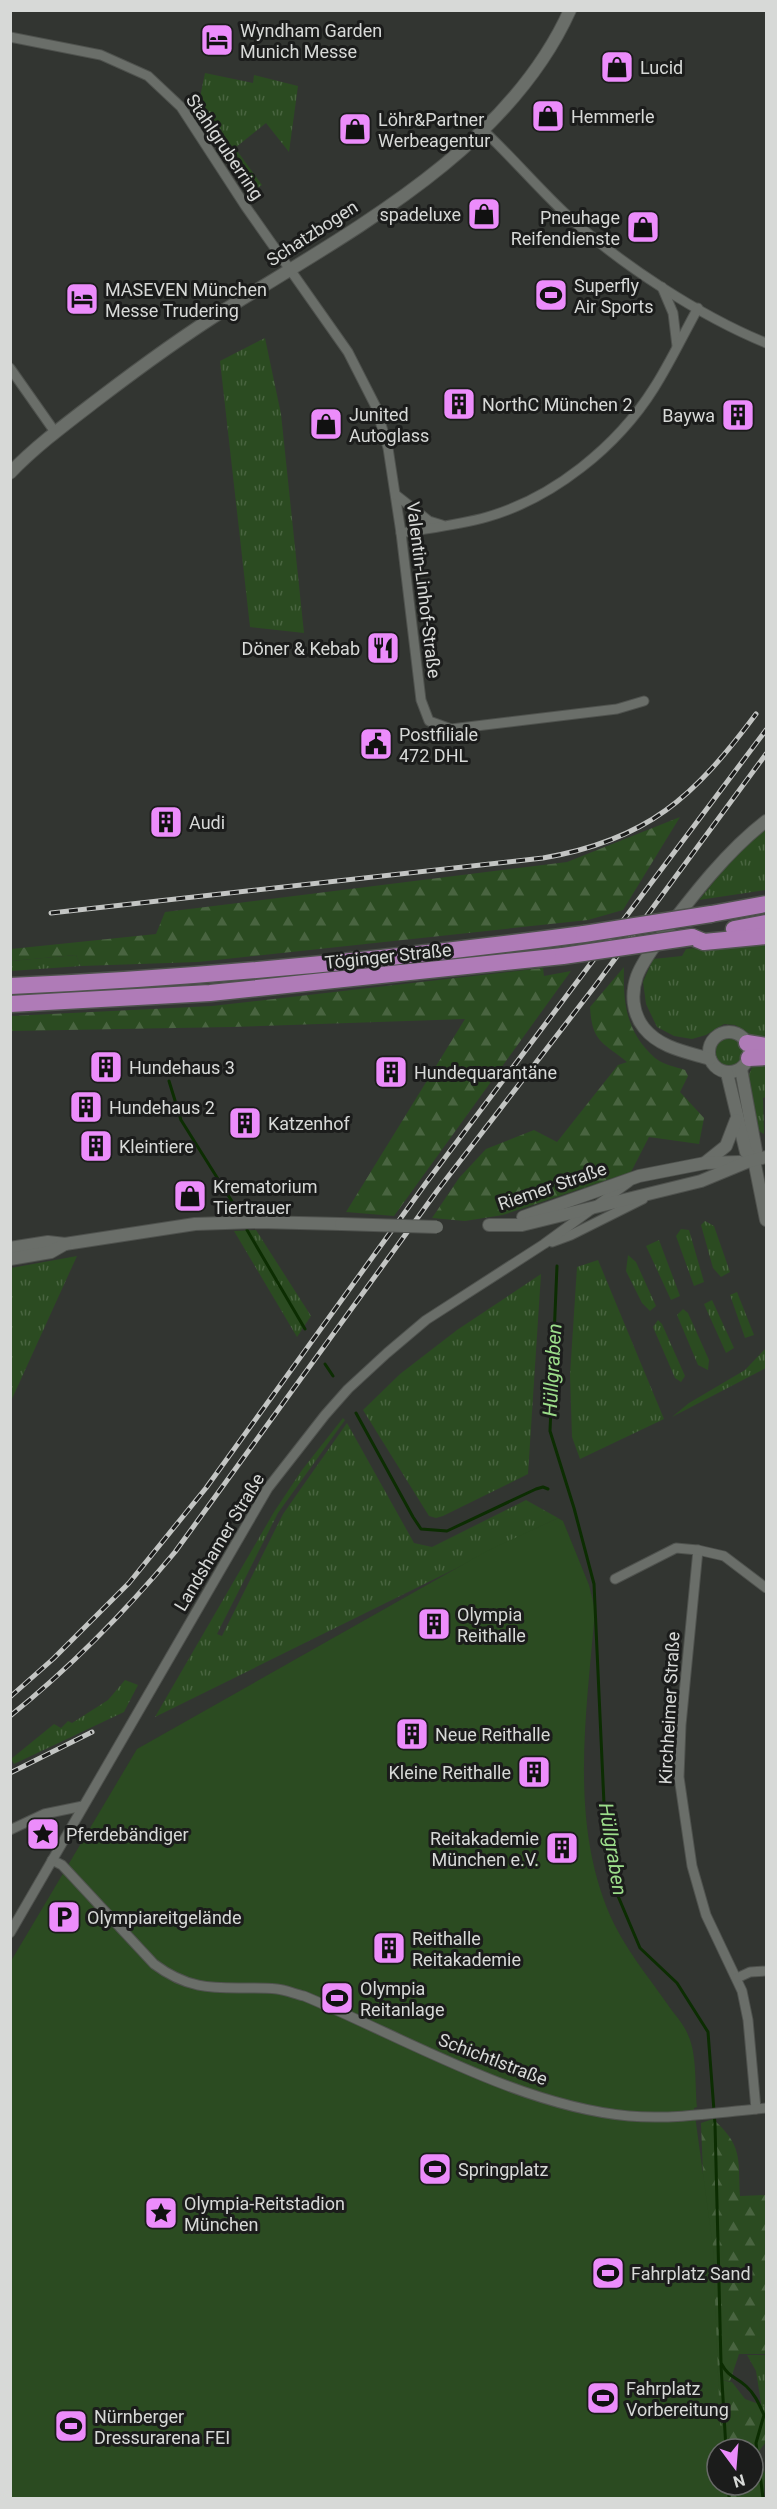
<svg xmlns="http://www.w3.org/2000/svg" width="777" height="2509" font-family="Roboto,sans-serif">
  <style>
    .grass { fill: url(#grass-tufts) }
    .forest { fill: url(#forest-firs) }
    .pitch { fill: #2b4b21 }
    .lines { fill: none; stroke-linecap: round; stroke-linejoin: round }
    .stream { stroke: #0c2d02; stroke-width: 3 }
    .street-casing { stroke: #4f524e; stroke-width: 11 }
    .secondary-casing { stroke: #4f524e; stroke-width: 14 }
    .highway-casing { stroke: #4f524e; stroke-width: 19 }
    .street { stroke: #6a6e69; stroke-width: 9 }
    .secondary { stroke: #6a6e69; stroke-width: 12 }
    .highway { stroke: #af7bb7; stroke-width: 16 }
    .rail-casing { stroke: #c3c5c3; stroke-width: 5 }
    .rail { stroke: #1b1c1b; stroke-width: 3; stroke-dasharray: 9; stroke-linecap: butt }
    .secondary-bridge-casing { stroke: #4f524e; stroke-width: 14; stroke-linecap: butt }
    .highway-bridge-casing { stroke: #4f524e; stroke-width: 19; stroke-linecap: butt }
    .secondary-bridge { stroke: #6a6e69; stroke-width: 12 }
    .highway-bridge { stroke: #af7bb7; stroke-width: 16 }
    .labels { text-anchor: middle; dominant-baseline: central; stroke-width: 6; stroke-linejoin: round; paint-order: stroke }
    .poi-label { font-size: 18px; fill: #d7d9d7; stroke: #1b1c1b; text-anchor: start }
    .street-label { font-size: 18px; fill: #d7d9d7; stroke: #1b1c1b }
    .water-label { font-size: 20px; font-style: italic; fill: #9cdd8a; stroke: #1b1c1b }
  </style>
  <defs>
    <pattern id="grass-tufts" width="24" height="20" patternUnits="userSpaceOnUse" patternTransform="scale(1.5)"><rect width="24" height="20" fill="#2b4b21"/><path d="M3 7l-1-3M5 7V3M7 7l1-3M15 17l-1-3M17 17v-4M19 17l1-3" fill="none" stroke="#496440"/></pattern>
    <pattern id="forest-firs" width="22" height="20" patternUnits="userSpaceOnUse" patternTransform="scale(1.5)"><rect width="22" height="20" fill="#2b4b21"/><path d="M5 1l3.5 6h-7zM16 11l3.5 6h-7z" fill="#496440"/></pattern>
  </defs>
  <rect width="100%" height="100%" fill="#323531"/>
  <g class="grass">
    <path d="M205,73L253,83L254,75L298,86L289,152L266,123L235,148L262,185L254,190L198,107Z"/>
    <path d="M265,338L281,414L304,633L250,627L220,361Z"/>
    <path d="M766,827V890L699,900L738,852Z"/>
    <path d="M766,941V1039L753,1036L735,1025L724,1024L706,1035L692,1039L674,1036L657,1027L646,1004L643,982L653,959L682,956L686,949Z"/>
    <path d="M76,955L81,966L11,971V961Z"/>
    <circle cx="730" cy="1052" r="15"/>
    <path d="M766,1061V1097L763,1098L764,1134L757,1130C753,1109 741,1083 754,1064Z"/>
    <path d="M705,1221L714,1226L730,1272L721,1277L713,1268L701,1225Z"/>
    <path d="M681,1229L689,1230L704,1282L694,1286L676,1236Z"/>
    <path d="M256,1230L311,1316L297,1337L234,1231Z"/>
    <path d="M659,1240L680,1296L671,1300L646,1246Z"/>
    <path d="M628,1255L636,1262L656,1306L650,1311L642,1303L626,1271Z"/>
    <path d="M77,1256L11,1401V1268Z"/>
    <path d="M598,1260L664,1419L580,1459L572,1437L570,1375L577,1267Z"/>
    <path d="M541,1274L528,1474L443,1516L436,1518L429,1516L363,1410L400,1374L457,1330Z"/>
    <path d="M737,1292L754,1335L745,1338L730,1295Z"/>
    <path d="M712,1300L734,1348L726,1353L704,1304Z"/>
    <path d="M683,1309L688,1313L709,1360L708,1370L698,1365L677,1315Z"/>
    <path d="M658,1320L662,1324L685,1376L681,1382L675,1378L653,1327Z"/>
    <path d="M766,1348V1368L672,1417L689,1403L745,1370Z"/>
    <path d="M343,1418L345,1420L278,1513L217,1634L222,1636L283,1514L347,1423L414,1543L432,1547L526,1500L558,1518L155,1717L274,1512L302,1470Z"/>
    <path d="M125,1680L138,1685L124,1712L14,1764L11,1759L54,1724L61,1728L68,1721L72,1723L108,1700Z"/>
    <path d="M747,2355H766V2435L756,2371Z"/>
  </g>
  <g class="forest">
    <path d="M680,817L623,910L588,920L198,962L81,966L76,955L11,961V949L156,934L165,912L567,862Z"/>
    <path d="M624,967C623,1003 626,1032 655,1058C662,1064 676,1067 685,1070L688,1076L680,1092L704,1118L699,1144L649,1137L631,1172L503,1215L465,1221L432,1218L459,1178L486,1149L534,1130L557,1142L618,1065L627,1062C603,1042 592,1043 590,1007Z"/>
    <path d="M543,968L544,976L571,971L394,1216L346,1212L465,1019L231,1027L11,1031V1016L212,1006Z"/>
    <path d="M713,2119C743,2146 738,2158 740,2196L766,2195V2354H739L730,2381L720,2380L732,2382L745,2399L764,2406L766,2442L759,2451L765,2474L764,2498H721L720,2485H753V2449H717L711,2379L701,2123Z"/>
  </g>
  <path class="pitch" d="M558,1518L563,1521L589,1585L595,1610C587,1711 569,1817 609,1913C623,1946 647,1975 668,2005C674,2014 684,2024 688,2035C697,2053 695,2087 697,2107L694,2108L713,2247L721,2449H717V2485H723V2498H11V1961L137,1749L487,1551Z"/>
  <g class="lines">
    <g class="stream">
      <path d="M169,1081L181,1120L233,1203"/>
      <path d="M247,1230L305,1329"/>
      <path d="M557,1266L550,1431L574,1508L594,1584L604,1804L618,1896L640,1948L677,1983L708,2032L715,2124L721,2363C729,2378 735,2376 746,2386C755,2394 759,2404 764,2415L756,2443L763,2498"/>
      <path d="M325,1364L333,1376"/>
      <path d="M356,1413L413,1517L421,1529L447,1531L536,1489L543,1487L548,1489"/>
      <path d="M721,2365L726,2449"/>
      <path d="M729,2485V2498"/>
    </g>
    <g class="street-casing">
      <g id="street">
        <path d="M10,37L101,55L148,76L181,107L246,207L348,352L376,407L388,448L401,533L421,700L429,721L451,729L617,709L644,701"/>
        <path d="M483,130C512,157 538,188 567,215C620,264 700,316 766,343"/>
        <path d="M662,287L673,313L677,346"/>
        <path d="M10,368L55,432"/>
        <path d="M396,495L429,521L442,525"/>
        <path d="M401,533C430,528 459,525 487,517C553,498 617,447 654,388C670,363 683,335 698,308"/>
        <path d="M552,1242L571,1235L643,1199"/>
        <path d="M698,1550L681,1725L679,1777L692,1866L706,1915L742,1991L748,2020L756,2109"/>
        <path d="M615,1579L676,1548L698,1550L724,1556L766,1588"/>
        <path d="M10,1830L44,1814L83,1806"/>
        <path d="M52,1860L62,1865L154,1964C198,1997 227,1985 277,1989C286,1990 295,1994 304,1996C405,2038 519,2106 629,2116C673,2120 723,2112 766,2108"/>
        <path d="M10,1933L268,1488L325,1415L348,1389L387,1353L426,1320L544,1244L629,1182"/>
        <path d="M737,1978L750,1972L766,1971"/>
      </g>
    </g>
    <g class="secondary-casing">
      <g id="secondary">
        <path d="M10,473C36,446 67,423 97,400C139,368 181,337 226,309C351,231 507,150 570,10"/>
        <circle cx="729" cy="1052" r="20"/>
        <path d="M710,1059C687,1052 660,1048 644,1028C632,1013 631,993 637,976C643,960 654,947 664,933C694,894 727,851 766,821"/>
        <path d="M741,1069L756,1151L754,1160L766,1220"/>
        <path d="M727,1073L746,1152L754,1160"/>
        <path d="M706,1162L726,1146L736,1120"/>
        <path d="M523,1217L639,1176L705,1163L740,1162"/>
        <path d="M489,1225H522L701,1181L747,1162L766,1157"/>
        <path d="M10,1248L48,1242L65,1244L195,1224L258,1222L341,1224"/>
        <path d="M10,1259L51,1252L65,1244"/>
      </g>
    </g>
    <g class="highway-casing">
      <g id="highway">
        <path d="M711,914L766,904"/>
        <path d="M734,929L766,923"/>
        <path d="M692,937L704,942L766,936"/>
        <path d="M10,986C203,978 394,959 584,934"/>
        <path d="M10,1004L210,993L563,956"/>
        <path d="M747,1043L766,1046"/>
        <path d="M749,1058L766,1057"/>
      </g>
    </g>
    <use href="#street" class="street"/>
    <use href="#secondary" class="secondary"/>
    <use href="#highway" class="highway"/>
    <g class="rail-casing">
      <g id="rail">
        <path d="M51,913L543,858C648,840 694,797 756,714"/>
        <path d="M10,1697L53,1659L129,1583L206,1488L426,1183L766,730"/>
        <path d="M10,1716C71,1667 125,1612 175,1552L437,1191L595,986L766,754"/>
        <path d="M10,1773L92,1732"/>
      </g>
    </g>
    <use href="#rail" class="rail"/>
    <g class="secondary-bridge-casing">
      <path id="secondary-bridge" d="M341,1224L437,1227"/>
    </g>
    <g class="highway-bridge-casing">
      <g id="highway-bridge">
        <path d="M584,934L711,914"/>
        <path d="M563,956L692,937"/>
      </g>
    </g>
    <use href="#secondary-bridge" class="secondary-bridge"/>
    <use href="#highway-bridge" class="highway-bridge"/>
  </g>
  <defs>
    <g id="hotel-square" transform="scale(1.725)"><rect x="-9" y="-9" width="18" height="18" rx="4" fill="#ec8cfb" stroke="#1b1c1b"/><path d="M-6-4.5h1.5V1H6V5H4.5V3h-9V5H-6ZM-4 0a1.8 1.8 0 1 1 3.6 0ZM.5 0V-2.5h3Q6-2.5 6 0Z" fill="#111"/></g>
    <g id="shop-square" transform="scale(1.725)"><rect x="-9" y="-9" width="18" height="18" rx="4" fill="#ec8cfb" stroke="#1b1c1b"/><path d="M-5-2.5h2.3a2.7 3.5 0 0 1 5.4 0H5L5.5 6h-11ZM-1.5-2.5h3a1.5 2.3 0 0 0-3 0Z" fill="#111"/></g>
    <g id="stadium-square" transform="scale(1.725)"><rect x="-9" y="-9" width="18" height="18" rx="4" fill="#ec8cfb" stroke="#1b1c1b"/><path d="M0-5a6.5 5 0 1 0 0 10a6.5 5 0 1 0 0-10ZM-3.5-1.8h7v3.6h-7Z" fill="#111"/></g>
    <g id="building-square" transform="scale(1.725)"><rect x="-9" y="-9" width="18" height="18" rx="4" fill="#ec8cfb" stroke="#1b1c1b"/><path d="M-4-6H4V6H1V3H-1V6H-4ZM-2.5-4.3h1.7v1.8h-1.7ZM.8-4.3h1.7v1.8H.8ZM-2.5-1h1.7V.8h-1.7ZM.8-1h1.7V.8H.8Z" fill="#111"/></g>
    <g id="restaurant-square" transform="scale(1.725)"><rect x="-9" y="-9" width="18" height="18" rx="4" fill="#ec8cfb" stroke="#1b1c1b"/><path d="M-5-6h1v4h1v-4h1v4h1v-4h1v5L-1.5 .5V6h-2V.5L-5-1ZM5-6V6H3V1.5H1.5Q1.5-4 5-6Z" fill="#111"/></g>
    <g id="civic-square" transform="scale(1.725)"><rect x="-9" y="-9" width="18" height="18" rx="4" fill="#ec8cfb" stroke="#1b1c1b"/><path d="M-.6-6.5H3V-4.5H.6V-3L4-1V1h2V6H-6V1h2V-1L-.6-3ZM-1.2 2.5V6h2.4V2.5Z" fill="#111"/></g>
    <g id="sight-square" transform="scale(1.725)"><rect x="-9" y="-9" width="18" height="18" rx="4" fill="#ec8cfb" stroke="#1b1c1b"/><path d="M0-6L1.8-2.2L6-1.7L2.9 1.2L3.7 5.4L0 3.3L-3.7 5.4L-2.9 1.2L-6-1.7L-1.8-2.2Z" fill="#111"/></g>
    <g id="parking-square" transform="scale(1.725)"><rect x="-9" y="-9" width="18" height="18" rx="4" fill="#ec8cfb" stroke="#1b1c1b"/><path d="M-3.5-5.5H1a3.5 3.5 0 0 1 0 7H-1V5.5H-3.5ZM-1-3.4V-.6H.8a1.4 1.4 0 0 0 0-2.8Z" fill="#111"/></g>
  </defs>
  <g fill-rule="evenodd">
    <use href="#hotel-square" x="217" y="40"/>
    <use href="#shop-square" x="617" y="67"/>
    <use href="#shop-square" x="548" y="116"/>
    <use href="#shop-square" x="355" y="129"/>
    <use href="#shop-square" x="484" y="214"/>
    <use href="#shop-square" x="643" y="227"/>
    <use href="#stadium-square" x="551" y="295"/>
    <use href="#hotel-square" x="82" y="299"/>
    <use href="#building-square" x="459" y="404"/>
    <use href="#building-square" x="738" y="415"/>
    <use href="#shop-square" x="326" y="424"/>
    <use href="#restaurant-square" x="383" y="648"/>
    <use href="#civic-square" x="376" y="744"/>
    <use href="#building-square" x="166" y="822"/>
    <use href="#building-square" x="106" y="1067"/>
    <use href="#building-square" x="391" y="1072"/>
    <use href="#building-square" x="86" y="1107"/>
    <use href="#building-square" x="245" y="1123"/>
    <use href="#building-square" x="96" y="1146"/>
    <use href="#shop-square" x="190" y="1196"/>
    <use href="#building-square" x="434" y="1624"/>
    <use href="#building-square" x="412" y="1734"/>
    <use href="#building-square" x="534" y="1772"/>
    <use href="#sight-square" x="43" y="1834"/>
    <use href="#building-square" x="562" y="1848"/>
    <use href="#parking-square" x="64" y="1917"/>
    <use href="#building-square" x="389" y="1948"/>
    <use href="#stadium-square" x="337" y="1998"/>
    <use href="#stadium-square" x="435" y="2169"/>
    <use href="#sight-square" x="161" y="2213"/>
    <use href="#stadium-square" x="608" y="2273"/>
    <use href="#stadium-square" x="603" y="2398"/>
    <use href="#stadium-square" x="71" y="2426"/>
  </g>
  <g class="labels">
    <g class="poi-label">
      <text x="240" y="30">Wyndham Garden<tspan x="240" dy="21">Munich Messe</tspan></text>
      <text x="640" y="67">Lucid</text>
      <text x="571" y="116">Hemmerle</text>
      <text x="378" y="119">Löhr&amp;Partner<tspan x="378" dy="21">Werbeagentur</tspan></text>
      <text x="461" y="214" text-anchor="end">spadeluxe</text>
      <text x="620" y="217" text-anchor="end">Pneuhage<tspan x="620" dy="21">Reifendienste</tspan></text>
      <text x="574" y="285">Superfly<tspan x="574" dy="21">Air Sports</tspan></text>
      <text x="105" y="289">MASEVEN München<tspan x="105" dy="21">Messe Trudering</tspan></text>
      <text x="482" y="404">NorthC München 2</text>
      <text x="349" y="414">Junited<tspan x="349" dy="21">Autoglass</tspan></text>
      <text x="715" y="415" text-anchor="end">Baywa</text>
      <text x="360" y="648" text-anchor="end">Döner &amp; Kebab</text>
      <text x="399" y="734">Postfiliale<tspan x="399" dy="21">472 DHL</tspan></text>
      <text x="189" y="822">Audi</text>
      <text x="129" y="1067">Hundehaus 3</text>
      <text x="414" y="1072">Hundequarantäne</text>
      <text x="109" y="1107">Hundehaus 2</text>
      <text x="268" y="1123">Katzenhof</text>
      <text x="119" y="1146">Kleintiere</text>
      <text x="213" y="1186">Krematorium<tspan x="213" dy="21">Tiertrauer</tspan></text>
      <text x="457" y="1614">Olympia<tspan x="457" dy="21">Reithalle</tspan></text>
      <text x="435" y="1734">Neue Reithalle</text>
      <text x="511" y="1772" text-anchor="end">Kleine Reithalle</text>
      <text x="66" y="1834">Pferdebändiger</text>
      <text x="539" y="1838" text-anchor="end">Reitakademie<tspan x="539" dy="21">München e.V.</tspan></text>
      <text x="87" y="1917">Olympiareitgelände</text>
      <text x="412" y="1938">Reithalle<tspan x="412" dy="21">Reitakademie</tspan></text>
      <text x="360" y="1988">Olympia<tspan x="360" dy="21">Reitanlage</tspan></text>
      <text x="458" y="2169">Springplatz</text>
      <text x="184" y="2203">Olympia-Reitstadion<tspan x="184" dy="21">München</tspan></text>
      <text x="631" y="2273">Fahrplatz Sand</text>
      <text x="626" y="2388">Fahrplatz<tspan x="626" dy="21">Vorbereitung</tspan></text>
      <text x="94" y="2416">Nürnberger<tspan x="94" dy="21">Dressurarena FEI</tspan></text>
    </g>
    <g class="street-label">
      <text transform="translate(225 147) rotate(56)">Stahlgruberring</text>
      <text transform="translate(312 233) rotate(-33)">Schatzbogen</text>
      <text transform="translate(424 590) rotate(83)">Valentin-Linhof-Straße</text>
      <text transform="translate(388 956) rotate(-6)">Töginger Straße</text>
      <text transform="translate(552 1186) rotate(-19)">Riemer Straße</text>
      <text transform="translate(219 1542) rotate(-59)">Landshamer Straße</text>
      <text transform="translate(669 1708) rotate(-87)">Kirchheimer Straße</text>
      <text transform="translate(493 2059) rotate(21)">Schichtlstraße</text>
    </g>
    <g class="water-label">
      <text transform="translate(552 1370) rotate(-87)">Hüllgraben</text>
      <text transform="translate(613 1849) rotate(81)">Hüllgraben</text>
    </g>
  </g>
  <rect width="777" height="2509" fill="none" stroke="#d7d9d7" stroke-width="24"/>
  <g transform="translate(735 2467) rotate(164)"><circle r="28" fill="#1b1c1b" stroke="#666866" stroke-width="1.5"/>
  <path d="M0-4.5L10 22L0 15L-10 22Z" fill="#ec8cfb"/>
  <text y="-9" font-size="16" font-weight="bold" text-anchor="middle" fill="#d7d9d7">N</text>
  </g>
</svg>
